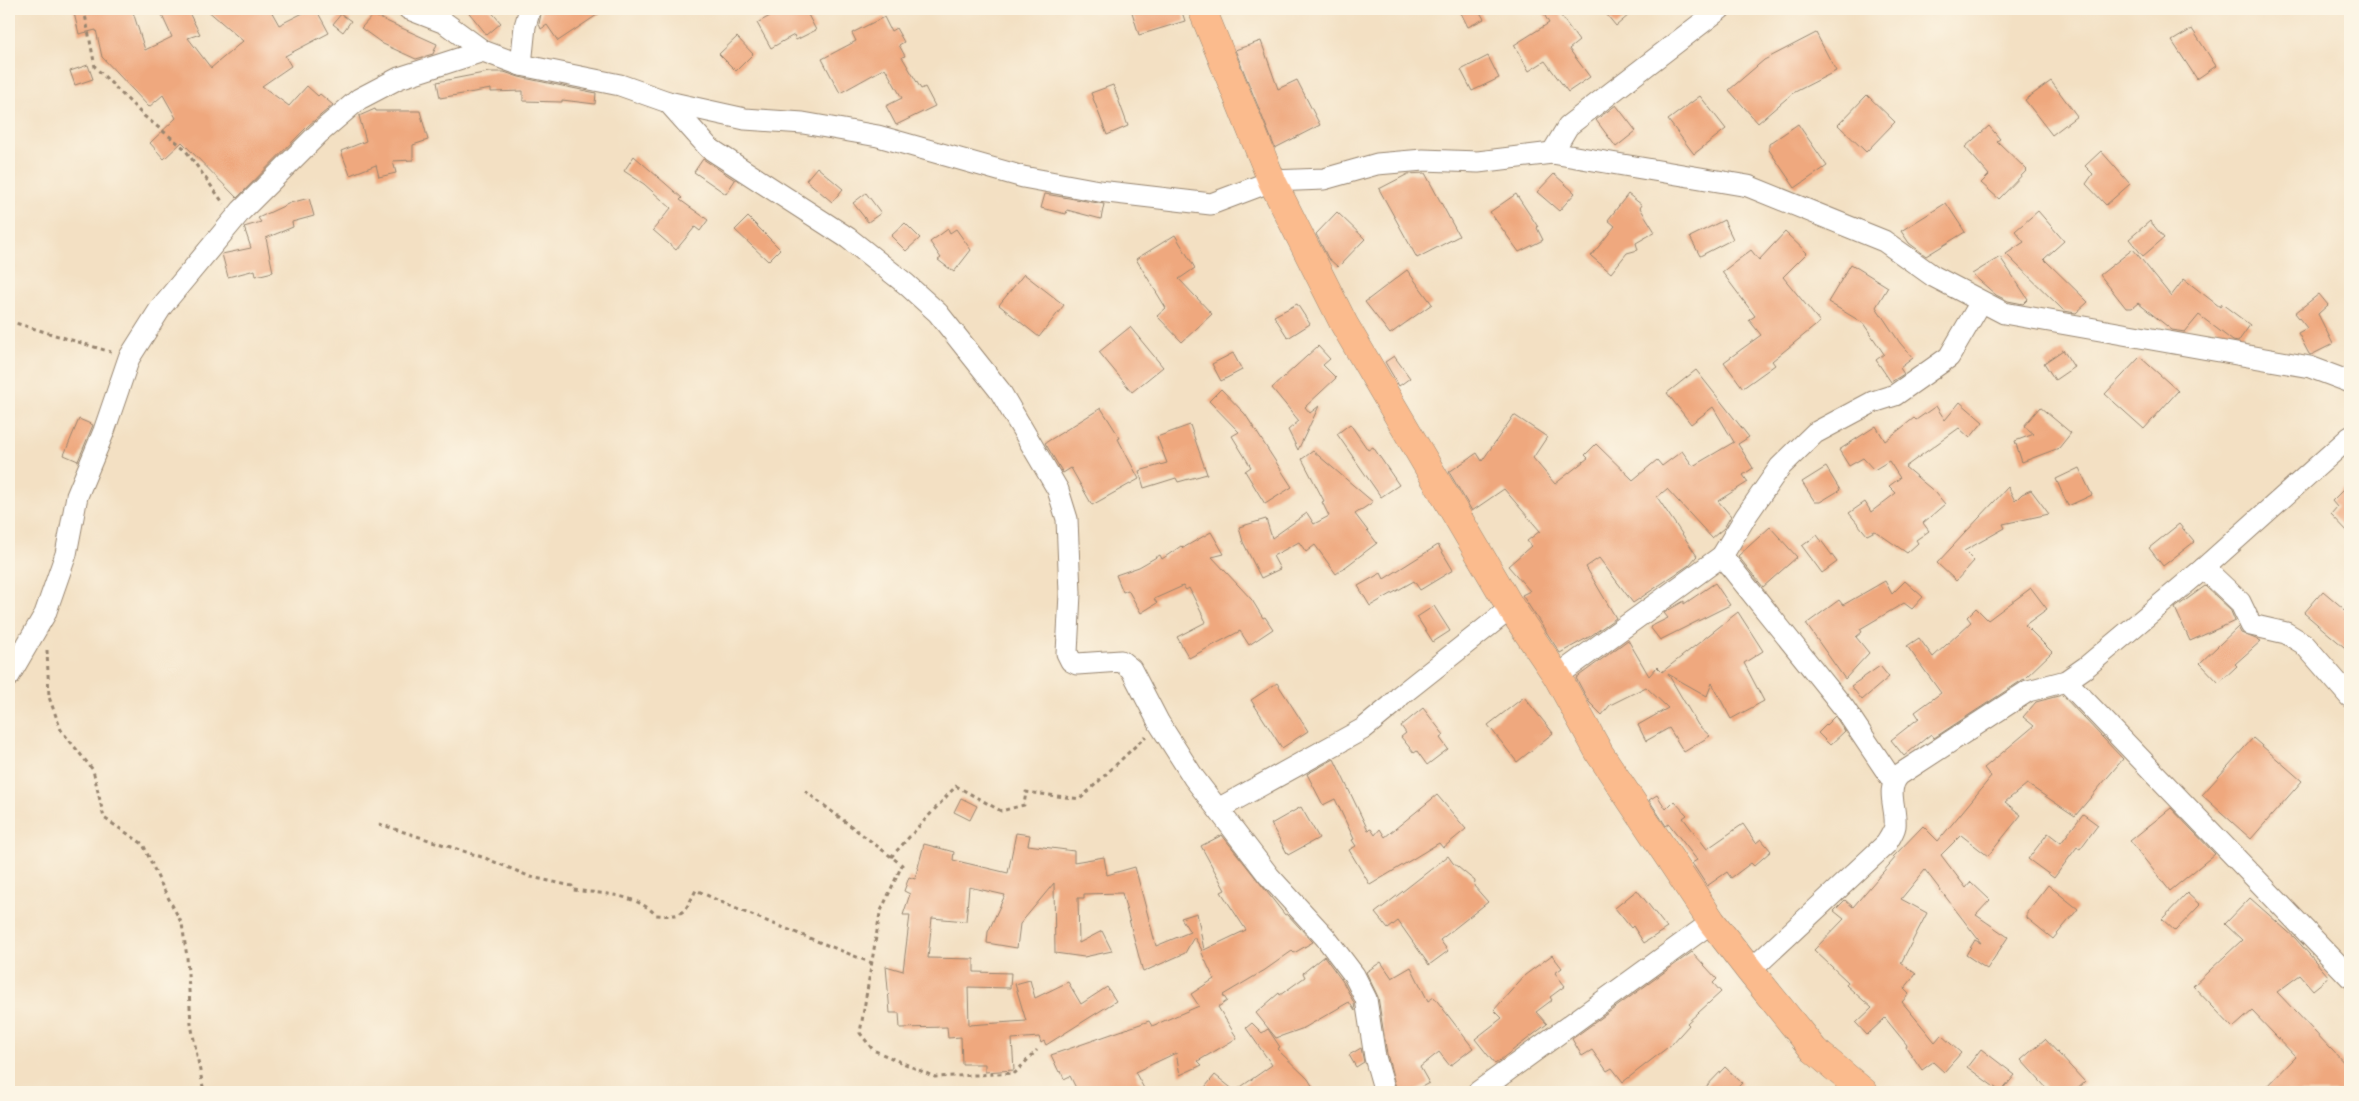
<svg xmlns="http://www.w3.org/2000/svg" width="2359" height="1101" font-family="'Shantell Sans',sans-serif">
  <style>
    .building { fill: #efa87e }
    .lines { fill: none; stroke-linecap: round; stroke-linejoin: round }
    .minor-casing { stroke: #978570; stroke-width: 23 }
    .major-casing { stroke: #978570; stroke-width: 29 }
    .path { stroke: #978570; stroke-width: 3; stroke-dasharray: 4 4; stroke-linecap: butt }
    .minor { stroke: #fff; stroke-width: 21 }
    .major { stroke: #fbbb8d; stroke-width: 28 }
  </style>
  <rect width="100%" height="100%" fill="#fcf5e5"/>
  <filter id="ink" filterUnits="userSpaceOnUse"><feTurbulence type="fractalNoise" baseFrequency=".02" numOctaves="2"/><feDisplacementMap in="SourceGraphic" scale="10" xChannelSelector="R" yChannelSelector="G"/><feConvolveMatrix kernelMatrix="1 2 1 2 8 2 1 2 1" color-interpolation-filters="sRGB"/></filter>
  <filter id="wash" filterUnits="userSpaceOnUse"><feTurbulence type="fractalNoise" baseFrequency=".0096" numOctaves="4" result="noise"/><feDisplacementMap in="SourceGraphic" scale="20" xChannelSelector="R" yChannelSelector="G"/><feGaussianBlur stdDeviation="1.12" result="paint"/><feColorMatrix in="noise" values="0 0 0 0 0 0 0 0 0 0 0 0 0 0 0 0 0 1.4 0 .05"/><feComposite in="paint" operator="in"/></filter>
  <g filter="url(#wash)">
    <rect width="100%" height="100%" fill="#f3e0c3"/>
    <g id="blocks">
      <g class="building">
        <path d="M73,9H132L145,50L172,37L159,9H187L200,34L188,38L211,68L243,41L206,9H270L279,25L311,9H316L329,33L285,56L291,66L262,86L289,106L307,86L318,96L320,94L333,105L309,125L237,198L182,142L164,159L150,143L176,118L163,95L149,107L102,57L96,30L79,34Z"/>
        <path d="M466,9H489L501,23L487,35Z"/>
        <path d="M542,9H606L558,41L547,25L541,29L539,24Z"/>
        <path d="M783,9H805L816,30L796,40L794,35L771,48L757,23Z"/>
        <path d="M1131,9H1181L1185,21L1139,35Z"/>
        <path d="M1459,9H1478L1484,19L1468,27Z"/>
        <path d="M1541,9H1556L1579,41L1569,49L1590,77L1568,92L1545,61L1529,71L1514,45L1549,23Z"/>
        <path d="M1615,9H1636L1616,26L1607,15Z"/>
        <path d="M341,14L351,21L343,32L333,24Z"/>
        <path d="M373,15L437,44L433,54L416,59L383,44L361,28Z"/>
        <path d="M884,17L891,31L896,28L904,42L899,45L905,56L902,57L921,89L925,87L935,106L896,125L886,106L902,98L885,68L840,93L822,59L856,41L852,33Z"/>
        <path d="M2192,29L2216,66L2197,79L2172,41Z"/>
        <path d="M1816,33L1836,71L1793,93L1758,123L1729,90L1764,60Z"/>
        <path d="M737,37L753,54L736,71L719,54Z"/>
        <path d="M1261,41L1278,89L1297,80L1320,125L1275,148L1235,50Z"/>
        <path d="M1488,56L1499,78L1472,91L1461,70Z"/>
        <path d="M88,65L93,79L75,85L70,71Z"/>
        <path d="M489,72H504L519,77L596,93L595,104L562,100V102L523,101V91L491,92V89L440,98L437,82Z"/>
        <path d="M2051,81L2077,116L2052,135L2025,100Z"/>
        <path d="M1113,85L1128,126L1107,135L1091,93Z"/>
        <path d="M1867,95L1895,122L1866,152L1838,125Z"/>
        <path d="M1700,96L1726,129L1694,154L1668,120Z"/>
        <path d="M1616,105L1636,131L1616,147L1596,120Z"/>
        <path d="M375,109L376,111H420L428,140L413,145V160L393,161L396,173L379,177L376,165L350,175L341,151L366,141L359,116Z"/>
        <path d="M1798,124L1827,166L1795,188L1769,150V144Z"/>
        <path d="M1989,126L2000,139L1997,141L2027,170L1999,199L1981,183L1989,175L1965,147Z"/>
        <path d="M2101,151L2130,184L2106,205L2086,184L2093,174L2085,166Z"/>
        <path d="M634,156L682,198L680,200L708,220L700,231L695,227L676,250L653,230L671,208L644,184L624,171Z"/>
        <path d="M703,159L735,180L726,194L694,172Z"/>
        <path d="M817,167L843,189L832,202L806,180Z"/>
        <path d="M1425,173L1459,236L1417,258L1379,189L1408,174Z"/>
        <path d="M1554,174L1575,193L1559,211L1537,192Z"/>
        <path d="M866,193L881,213L868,222L853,203Z"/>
        <path d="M1045,194L1104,204L1101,219L1067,210L1066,214L1041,208Z"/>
        <path d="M1516,194L1538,227L1537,228L1543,240L1519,252L1490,212Z"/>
        <path d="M1628,194L1642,205L1640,208L1655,232L1636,243L1638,250L1627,253L1611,273L1591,256L1615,226L1608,220Z"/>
        <path d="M309,198L314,216L292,222L293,227L266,238L273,272L256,276L255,270L228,277L222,254L251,248L244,227L261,222L258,218L290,203Z"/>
        <path d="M1946,203L1965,232L1926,256L1909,243L1901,231Z"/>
        <path d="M2038,211L2064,241L2044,259L2088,302L2076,313L2064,311L2006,254L2024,242L2015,231Z"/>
        <path d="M1337,212L1365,239L1338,267L1328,258L1316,234Z"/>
        <path d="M748,217L780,249L768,261L735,230Z"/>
        <path d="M1724,220L1733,239L1700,256L1690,237Z"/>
        <path d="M2150,221L2164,238L2143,256L2129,239Z"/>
        <path d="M905,223L920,238L906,251L891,236Z"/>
        <path d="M948,229L950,233L956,229L971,250L954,272L938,260L941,258L930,242Z"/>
        <path d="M1785,232L1807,253L1783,277L1820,322L1772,361L1775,365L1743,388L1724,362L1761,335L1749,320L1755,316L1722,272L1751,250L1759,260Z"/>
        <path d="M1175,235L1195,268L1179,279L1212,314L1182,342L1157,316L1166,308L1136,259Z"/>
        <path d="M2133,249L2171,296L2184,279L2220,307L2222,304L2250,325L2238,342L2233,341L2199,315L2185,332L2172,330L2138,303L2132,308H2126L2100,275Z"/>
        <path d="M2000,257L2028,299L2023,304L2008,301L1996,295L1972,274Z"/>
        <path d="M1851,264L1888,287L1876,307L1900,343L1913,358L1900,368L1904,374L1891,382L1876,360L1884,354L1863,323L1828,302Z"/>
        <path d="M1407,270L1432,304L1390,334L1365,302Z"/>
        <path d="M1024,274L1064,305L1039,337L999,305Z"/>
        <path d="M2319,294L2328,305L2318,314L2333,344L2311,355L2309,354L2298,333L2307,328L2295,313Z"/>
        <path d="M1297,304L1310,324L1288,338L1274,316Z"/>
        <path d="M1130,327L1163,367L1132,392L1099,352Z"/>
        <path d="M1318,346L1330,359L1323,365L1336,378L1305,407L1310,413L1319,406L1298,450L1288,430L1299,421L1272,388Z"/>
        <path d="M2063,350L2074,367L2055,380L2044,363Z"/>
        <path d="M1233,353L1242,370L1221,381L1212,364Z"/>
        <path d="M1394,356L1410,378L1399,386L1385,362Z"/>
        <path d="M2140,357L2178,391L2144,429L2105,394Z"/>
        <path d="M1696,370L1749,437L1738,444L1753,468L1743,475L1748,482L1718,501L1731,516L1724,528L1712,538L1667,489L1657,497L1697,556L1689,565L1633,603L1599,558L1586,567L1616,618L1589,637L1560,653L1522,595L1530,591L1508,566L1531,546L1527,541L1540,531L1504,489L1472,511L1449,472L1477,453L1482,461L1514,415L1547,437L1533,458L1555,484L1588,458L1585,455L1596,444L1633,480L1657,460L1662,466L1682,451L1693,466L1734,442L1713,407L1691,424L1667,393Z"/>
        <path d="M1221,389L1245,414L1292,487L1265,504L1245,471L1251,467L1232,436L1239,432L1209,401Z"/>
        <path d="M1960,402L1983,422L1970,438L1959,428L1905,467L1936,493L1945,504L1923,523L1929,531L1916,540L1918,543L1907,553L1875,531L1867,535L1849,513L1865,502L1871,512L1896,493L1889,486L1900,478L1889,461L1874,470L1863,458L1849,466L1839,450L1876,426L1885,441L1914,418L1916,420L1936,406L1945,420Z"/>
        <path d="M2040,407L2071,433L2059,448L2022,462L2015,441L2034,434L2024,426Z"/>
        <path d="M1101,408L1120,438L1118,439L1139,479L1092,505L1071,468L1063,473L1045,443Z"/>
        <path d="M79,419L93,425L78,461L64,455Z"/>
        <path d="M1350,424L1368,450L1373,447L1399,485L1381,497L1337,434Z"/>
        <path d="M1190,425L1207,474L1178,482L1176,478L1144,488L1139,471L1167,463L1157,437Z"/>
        <path d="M1313,451L1373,502L1355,514L1377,543L1336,574L1315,545L1306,552L1299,542L1273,556L1280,569L1261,578L1243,542L1239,527L1266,519L1272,538L1307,513L1314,524L1329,516L1322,502L1324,501L1302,459Z"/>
        <path d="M1826,467L1840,490L1820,502H1815L1802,482Z"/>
        <path d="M2079,468L2092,495L2068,506L2056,479Z"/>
        <path d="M2350,483V534L2331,514L2337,507L2332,501Z"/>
        <path d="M2008,487L2015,501L2022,494L2031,490L2049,514L2003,524L2005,528L1964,551L1974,561L1956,581L1937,563Z"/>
        <path d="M2179,524L2194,542L2163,566L2149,548Z"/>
        <path d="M1770,527L1797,557L1763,587L1738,556Z"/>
        <path d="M1211,532L1224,554L1212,557L1252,600L1263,618L1265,617L1273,629L1249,645L1240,631L1189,658L1177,637L1206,622L1189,588L1186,590L1183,586L1154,599L1157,603L1141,613L1128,590L1123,592L1116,575L1139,567L1160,555L1162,559L1181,546L1183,548Z"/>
        <path d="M1817,535L1837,562L1822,573L1802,546Z"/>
        <path d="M1438,545L1453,570L1420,590L1414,581L1370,606L1358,586L1381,573L1384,579Z"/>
        <path d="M1885,581L1892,594L1905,581L1923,597L1912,609L1904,603L1860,629L1862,632L1856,637L1869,653L1845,679L1806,624L1839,600L1843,605Z"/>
        <path d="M1715,583L1730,605L1660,640L1650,627L1668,618L1664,613L1672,608L1684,601V604Z"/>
        <path d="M2205,586L2230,609L2235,621L2190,641L2175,608Z"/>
        <path d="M2031,588L2047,609L2025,625L2052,652L2024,679L1934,738L1931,734L1904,756L1891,740L1919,718L1915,712L1941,693L1907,646L1919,638L1933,657L1971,622L1967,617L1976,608L1988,620Z"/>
        <path d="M2323,591L2350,614V652L2304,613Z"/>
        <path d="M1434,606L1450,631L1433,642L1417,617Z"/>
        <path d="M1738,612L1763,651L1744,663L1764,701L1731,719L1712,683L1707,696L1668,674L1698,725L1710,736L1684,752L1669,728L1646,741L1638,725L1668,708L1646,687L1610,705L1602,715L1589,702L1576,678L1628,640L1649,676L1657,667L1662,672Z"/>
        <path d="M2238,627L2241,633L2261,641L2235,664L2237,666L2219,683L2200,663Z"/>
        <path d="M1880,666L1889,677L1862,700L1851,686Z"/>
        <path d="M1277,683L1308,731L1282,748L1251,700Z"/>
        <path d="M2062,695L2123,759L2075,816L2027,784L2005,802L2021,815L1988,856L1961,835L1941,855L1966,888L1971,882L1990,900L1976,915L2008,937L1987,969L1966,955L1975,940L1981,943L1925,870L1901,899L1927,913L1901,963L1916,974L1904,989L1909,994L1902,1002L1935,1042L1941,1035L1961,1053L1944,1072L1933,1062L1922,1070L1906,1047L1907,1045L1885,1018L1867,1035L1856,1023L1872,1008L1846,985L1848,982L1814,950L1844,919L1834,911L1845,900L1853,907L1895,858L1893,857L1923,826L1938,841L1991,777L1984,768L2034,726L2023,717L2036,702Z"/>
        <path d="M1524,697L1553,733L1517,762L1488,725Z"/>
        <path d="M1423,708L1444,735L1440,738L1448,749L1427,765L1417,751L1414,753L1401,737L1406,733L1401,726Z"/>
        <path d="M1835,716L1845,731L1830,745L1818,733Z"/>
        <path d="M2253,738L2302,781L2251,839L2202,795Z"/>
        <path d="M1334,759L1368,830L1371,829L1375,835L1380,829L1385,837L1437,795L1466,829L1443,848L1439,843L1370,885L1349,850L1356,846L1352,840L1354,839L1335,799L1323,805L1307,774Z"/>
        <path d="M1657,795L1666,809L1674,801L1687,815L1683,818L1707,849L1743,824L1756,843L1761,839L1771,851L1754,866L1751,863L1731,878L1727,872L1707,886L1692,863L1697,860L1669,824L1666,826L1649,800Z"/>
        <path d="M961,798L977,806L970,820L954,812Z"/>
        <path d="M1301,807L1319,838L1288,855L1271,824Z"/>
        <path d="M2171,808L2215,854L2170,891L2130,841Z"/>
        <path d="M2083,814L2098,825L2080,849L2077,847L2054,878L2028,859L2048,833L2061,843Z"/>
        <path d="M1016,833L1030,835L1028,845L1074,851V862L1104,857L1107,875L1135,867L1156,946L1190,932L1181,918L1197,913L1204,950L1246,930L1221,892L1225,890L1201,846L1222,835L1285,915L1287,914L1313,942L1294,953L1292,951L1265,970L1223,995L1227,1001L1218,1007L1237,1038L1198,1061L1202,1065L1180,1075L1176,1053L1135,1072L1146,1092H1078L1070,1076L1064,1079L1061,1071L1059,1072L1051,1055L1149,1021L1152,1026L1199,1006L1191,994L1214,979L1201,951L1202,950L1194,937L1185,953L1143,972L1122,893L1084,894V898H1078L1079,943L1102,931L1112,951L1084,957L1055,953L1054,883L1020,924L1017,948L987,943L988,932L1005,895L969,887L966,921L932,918L928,958L974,959V972L1011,973L1010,988L968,987L969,1025L1026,1021L1015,984L1030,980L1035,998L1068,982L1081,1004L1107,987L1116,1001L1046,1045L1044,1041L1041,1043L1039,1037L1012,1039L1014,1070L985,1072V1064H962L961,1037L948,1038L947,1027L900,1028L899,1013H890L886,966L903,971L910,915H903L910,894L904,891L909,877L915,879L924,844L954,852L953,860L1008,873Z"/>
        <path d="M1448,856L1453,863L1475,881L1474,886L1488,902L1440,940L1448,951L1429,965L1398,921L1388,929L1375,913Z"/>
        <path d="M2048,885L2078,909L2053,939L2027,918V912Z"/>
        <path d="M1637,890L1667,928L1644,943L1633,926L1631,928L1615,908Z"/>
        <path d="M2187,893L2200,905L2175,931L2162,919Z"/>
        <path d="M2250,898L2295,938L2329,977L2313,990L2300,975L2277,992L2350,1069V1092H2262L2296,1057L2252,1011L2233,1028L2193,986L2242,940L2225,924Z"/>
        <path d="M1692,952L1717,979L1713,983L1721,992L1687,1023L1689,1025L1672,1044L1623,1082L1612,1068L1607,1071L1592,1050L1582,1056L1572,1039Z"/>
        <path d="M1552,955L1562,968L1555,973L1565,986L1550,997L1552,1000L1536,1012L1547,1024L1495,1064L1475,1039L1502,1018L1494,1010L1525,975Z"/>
        <path d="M1324,956L1343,982L1354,1003L1355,1011L1349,1002L1304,1028L1276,1038L1256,1013L1279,993L1280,995L1305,977L1303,973Z"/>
        <path d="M1381,962L1392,978L1411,967L1428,1001L1434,997L1473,1048L1450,1066L1439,1052L1420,1067L1429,1083L1412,1092H1397L1387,1054L1378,997L1366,972Z"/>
        <path d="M1252,1023L1262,1033L1268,1029L1280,1047L1277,1049L1308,1079L1316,1092H1201L1215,1075L1235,1091L1272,1065L1246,1028Z"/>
        <path d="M2045,1039L2085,1082L2074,1092H2050L2021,1060Z"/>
        <path d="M1361,1048L1364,1062L1356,1067L1349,1055Z"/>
        <path d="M1981,1049L2015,1075L2001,1092L1967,1067Z"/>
        <path d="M1725,1067L1742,1083L1733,1092H1701Z"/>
      </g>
    </g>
  </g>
  <g filter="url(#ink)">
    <use href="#blocks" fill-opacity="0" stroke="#978570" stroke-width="1"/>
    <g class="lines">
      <g class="minor-casing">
        <g id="minor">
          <path d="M409,9L445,23L483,51"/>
          <path d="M521,65L525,26L530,9"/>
          <path d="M668,102L745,119L803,123L878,136L1023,177L1099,191L1211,204L1272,181L1324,179L1377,164L1423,160L1478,162L1552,153L1748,186L1884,241L1933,276L2004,313L2310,367L2350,382"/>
          <path d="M1552,153L1568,126L1720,9"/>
          <path d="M1722,556L1844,708L1893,781"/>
          <path d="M2204,568L2240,602L2251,625L2286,633L2304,644L2350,697"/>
          <path d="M9,676L45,614L66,554L77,496L104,431L129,358L162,306L241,211L318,134L359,99L399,78L483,51L521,65L620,85L668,102L709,148L848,238L906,284L938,313L1000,391L1058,490L1067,519L1070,593L1067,653L1071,661L1077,664L1121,661L1131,669L1159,723L1194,778L1269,876L1325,937L1354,975L1366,999L1375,1057L1385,1092"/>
          <path d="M1557,676L1722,556L1746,516L1780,467L1815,433L1873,402L1895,395L1949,357L1981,302"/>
          <path d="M2066,681L2350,977"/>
          <path d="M1218,809L1363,729L1391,706L1401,695L1511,608"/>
          <path d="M1750,971L1886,844C1889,839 1894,832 1895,826C1897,808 1885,790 1899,775L2028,691L2066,681L2086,667L2204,568L2350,437"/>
          <path d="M1478,1092L1712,922"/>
        </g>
      </g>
      <g class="major-casing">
        <path id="major" d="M1202,9L1272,181L1344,324L1511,608L1557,676L1600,754L1712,922L1750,971L1814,1050L1864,1092"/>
      </g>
      <g class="path">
        <path d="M84,9L95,67L144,116L184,148L224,204"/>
        <path d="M9,321L111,352"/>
        <path d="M47,650L49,697L61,730L93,770L104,818L143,844L159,880L182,924L187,957L191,1024L204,1092"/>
        <path d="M805,791L902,865L880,913L860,1033L873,1050L935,1077L1015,1073L1037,1050"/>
        <path d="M379,824L485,858L531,877L572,886L573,890C602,894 635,893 656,915C683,917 684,914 696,890L734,908L872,963"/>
        <path d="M891,857L956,786L1001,811L1024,805L1026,792L1080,799L1146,736"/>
      </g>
      <use href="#minor" class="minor"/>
      <use href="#major" class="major"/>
    </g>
  </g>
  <rect width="2359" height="1101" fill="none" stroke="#fcf5e5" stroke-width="30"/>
</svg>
